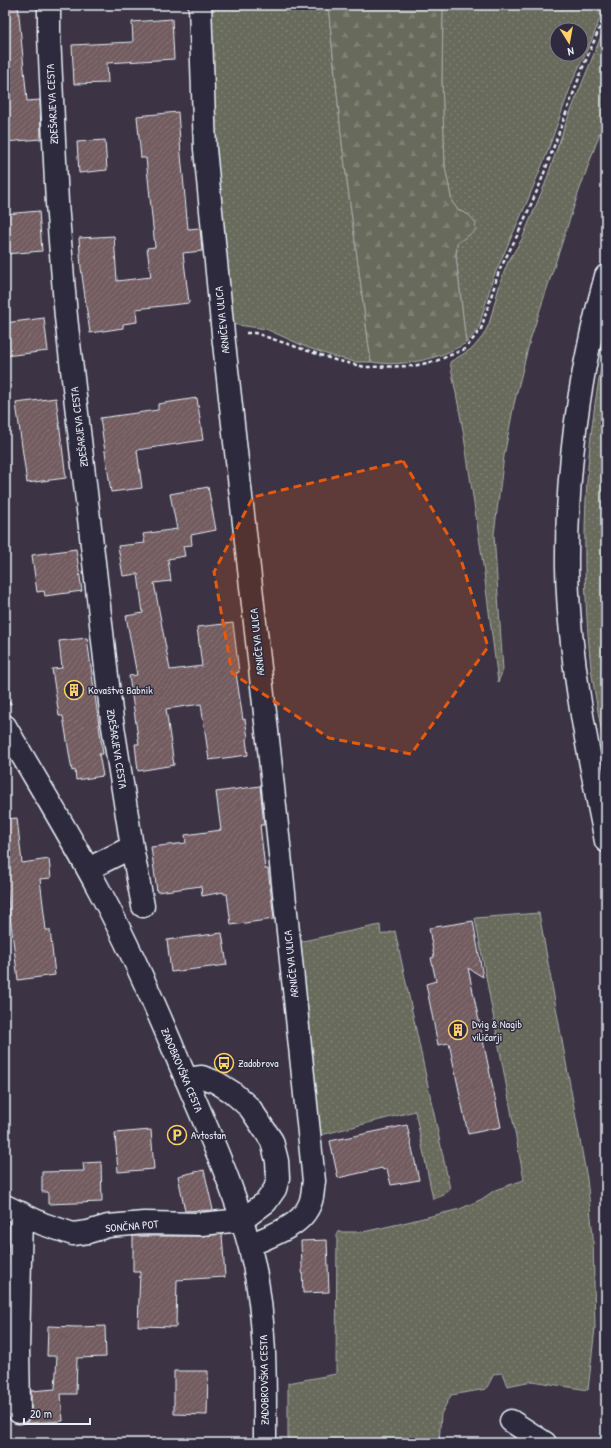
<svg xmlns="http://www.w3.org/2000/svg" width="611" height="1448" font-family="'Patrick Hand',sans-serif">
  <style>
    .grass { fill: url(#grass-dots); stroke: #a8aeaa; fill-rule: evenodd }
    .forest { fill: url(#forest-firs); stroke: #a8aeaa }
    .building { fill: url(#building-hatch); stroke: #e8f1f8 }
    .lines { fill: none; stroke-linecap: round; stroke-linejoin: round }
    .minor-casing { stroke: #e8f1f8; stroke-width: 25 }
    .major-casing { stroke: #e8f1f8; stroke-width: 25 }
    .highway-casing { stroke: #e8f1f8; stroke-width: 25 }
    .path { stroke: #e8f1f8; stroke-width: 2.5; stroke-dasharray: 4 3; stroke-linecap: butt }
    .minor { stroke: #2f2a3d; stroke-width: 22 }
    .major { stroke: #2f2a3d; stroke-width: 22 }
    .highway { stroke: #2f2a3d; stroke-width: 22 }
    .marked { fill: #e8590c; fill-opacity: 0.2; stroke: #e8590c; stroke-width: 3; stroke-dasharray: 8 5; stroke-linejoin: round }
    .labels { text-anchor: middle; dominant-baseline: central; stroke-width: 3; stroke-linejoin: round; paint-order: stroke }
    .street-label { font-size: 11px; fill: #e8f1f8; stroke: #2f2a3d }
    .poi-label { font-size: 11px; fill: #e8f1f8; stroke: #2f2a3d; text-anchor: start }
  </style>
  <defs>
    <pattern id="grass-dots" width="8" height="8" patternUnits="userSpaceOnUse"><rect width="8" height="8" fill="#686a5c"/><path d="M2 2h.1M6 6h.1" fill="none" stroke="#7e8074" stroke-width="1.8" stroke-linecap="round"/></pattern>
    <pattern id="forest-firs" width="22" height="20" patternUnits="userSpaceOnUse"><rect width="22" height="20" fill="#686a5c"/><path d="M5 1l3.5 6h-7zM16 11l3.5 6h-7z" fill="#7e8074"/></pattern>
    <pattern id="building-hatch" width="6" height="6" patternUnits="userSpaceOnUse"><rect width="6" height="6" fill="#725b61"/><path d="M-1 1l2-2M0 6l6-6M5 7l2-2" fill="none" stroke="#867378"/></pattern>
  </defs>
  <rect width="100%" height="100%" fill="#3c3444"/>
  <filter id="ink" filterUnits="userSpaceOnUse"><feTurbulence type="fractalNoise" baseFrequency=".025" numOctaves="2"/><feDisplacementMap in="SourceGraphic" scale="8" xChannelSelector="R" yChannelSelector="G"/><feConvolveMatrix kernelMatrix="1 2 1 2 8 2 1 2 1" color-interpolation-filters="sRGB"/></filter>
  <g filter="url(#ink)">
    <g class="grass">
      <path d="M209,5H328L342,143L371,362H355L332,356L306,347L266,329L231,324L224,307Z"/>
      <path d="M443,5H605L593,37L573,80L547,153L527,202L493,278L478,330L466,343L456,256L457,243L464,237L469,215L458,210L452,202L445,167L442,81ZM557,30H581V54H557Z"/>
      <path d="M606,24V116L578,194L530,340L514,404L504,456L494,534L503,670L498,682L482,557L463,430L450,362L473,348L483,336L489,324L501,280L508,262L522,239L545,184L564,128Z"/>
      <path d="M606,343V757C601,727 595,697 591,668C580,560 583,449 606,343Z"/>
      <path d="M539,913L587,1179L593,1236L595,1328L588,1390L532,1381L507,1386L502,1373L494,1374L486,1389L451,1395L441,1414L439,1443H288V1383L336,1374L337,1232H363L399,1224L460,1209L482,1199L495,1190L524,1180L475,918Z"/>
      <path d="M380,925L381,935L395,931L450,1189L444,1195L433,1199L415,1111L317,1136L298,942Z"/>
    </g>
    <path class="forest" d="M328,5H443L442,81L445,167L452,202L458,210L469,215L476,223L475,231L457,243L456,256L466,343C438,360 403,367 371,362L342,143Z"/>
    <g class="building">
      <path d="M5,5H18L27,101L40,100L41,139L5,142Z"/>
      <path d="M172,19L174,59L107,63L108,83L74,84L72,45L133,42L132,22Z"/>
      <path d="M178,112L181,155L188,229L200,228L202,251L183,253L189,303L136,309L137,322L123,324V328L90,333L81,268L79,238L114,236L117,281L151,277L147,248L155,247L146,158H141L137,116Z"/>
      <path d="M105,140L107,170L79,173L77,142Z"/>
      <path d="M39,211L42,251L5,254V214Z"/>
      <path d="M44,318L48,351L5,356V323Z"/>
      <path d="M56,398L66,478L27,483L16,403Z"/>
      <path d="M197,398L203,440L137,450L142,488L111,492L100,418L158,410V404Z"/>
      <path d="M208,487L216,530L191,535L192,545L183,546L185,556L168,559L171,581L154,583L170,670L202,666L197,627L233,623L239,672L236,673L243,720L245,719L248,738L246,739L248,755L209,760L201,704L166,709L174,765L138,771L135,744H139L129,676L137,675L126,616L143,613L138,574L123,576L118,546L145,543L143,534L177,529L170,494Z"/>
      <path d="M76,549L82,591L45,596L44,591L37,592L32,555Z"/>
      <path d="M87,638L103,754H99L103,776L76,780L75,770L72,771L63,716H59L52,669L62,668L59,641Z"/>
      <path d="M260,786L264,825H260L265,869H268L274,919L231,925L227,894H224L223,892L202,896L201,886L157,892L151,847L186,843L185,835L221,830L216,792Z"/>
      <path d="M17,818L22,863L49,859L51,878L40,879L46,930H50L55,975L18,980L5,876V819Z"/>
      <path d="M473,921L483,977L468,968L501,1127L468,1134L449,1043L438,1045L426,984L436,981L431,958L434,957L429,928Z"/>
      <path d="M222,933L227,965L171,972L167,940Z"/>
      <path d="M407,1125L419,1180L391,1185L387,1169L383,1170L382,1168L338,1178L330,1141Z"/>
      <path d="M151,1130L154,1169L118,1172L115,1133Z"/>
      <path d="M101,1162L102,1202L48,1204V1192H42V1172L84,1171L83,1163Z"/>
      <path d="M204,1170L213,1210L185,1211L178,1176Z"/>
      <path d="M222,1234L225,1277L177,1280L176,1327L138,1326L140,1272H133V1236H201Z"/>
      <path d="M327,1240L329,1292L303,1293L301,1241Z"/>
      <path d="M48,1326L78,1327L105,1326L106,1357L77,1358L76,1394H61L63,1421L26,1423L30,1418L31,1412V1391L55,1389L57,1356H47Z"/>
      <path d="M174,1371H208L207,1415L174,1414Z"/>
    </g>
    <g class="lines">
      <g class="minor-casing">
        <g id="minor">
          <path d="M49,5V36L57,203L66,317L112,720L132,847L88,869"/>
          <path d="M200,5L205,149L223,334L269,749L314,1181C313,1186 313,1192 312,1197C306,1226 273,1234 250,1245"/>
          <path d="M132,847L143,906"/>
          <path d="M5,1206L43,1224L73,1234L88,1232L108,1226L144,1223L201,1224L242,1220L266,1202L275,1189L278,1178L277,1161L272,1141L250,1108L232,1092L216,1082L202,1077L186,1079"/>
          <path d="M19,1412L18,1349L21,1213"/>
          <path d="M511,1421L545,1443"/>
        </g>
      </g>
      <g class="major-casing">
        <path id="major" d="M5,726C36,780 69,833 98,888C134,954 163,1024 192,1093C216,1149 241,1205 254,1265C266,1323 265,1384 265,1443"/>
      </g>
      <g class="highway-casing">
        <path id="highway" d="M606,276C579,372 566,470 567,569C569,661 588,752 606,841"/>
      </g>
      <g class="path">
        <path d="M246,333H255L335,360L365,367L413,366L436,361L465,349L481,329L499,271L518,234L540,184L583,67L606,13"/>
        <path d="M5,695L11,705"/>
      </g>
      <use href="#minor" class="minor"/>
      <use href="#major" class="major"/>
      <use href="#highway" class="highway"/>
    </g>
  </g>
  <path class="marked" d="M403,461L459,553L488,647L411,754L329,738L232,673L214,572L253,497Z"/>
  <defs>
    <g id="building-ring" transform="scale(1)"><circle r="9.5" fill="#2f2a3d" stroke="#ffd166" stroke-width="1.5"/><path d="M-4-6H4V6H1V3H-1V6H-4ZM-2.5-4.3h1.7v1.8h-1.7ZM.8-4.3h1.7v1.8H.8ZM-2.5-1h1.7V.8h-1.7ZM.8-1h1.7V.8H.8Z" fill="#ffd166"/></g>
    <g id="bus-ring" transform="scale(1)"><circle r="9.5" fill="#2f2a3d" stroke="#ffd166" stroke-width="1.5"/><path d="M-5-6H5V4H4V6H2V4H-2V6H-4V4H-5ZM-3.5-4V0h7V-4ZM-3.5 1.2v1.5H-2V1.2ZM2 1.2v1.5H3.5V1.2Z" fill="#ffd166"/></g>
    <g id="parking-ring" transform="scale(1)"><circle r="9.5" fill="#2f2a3d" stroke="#ffd166" stroke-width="1.5"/><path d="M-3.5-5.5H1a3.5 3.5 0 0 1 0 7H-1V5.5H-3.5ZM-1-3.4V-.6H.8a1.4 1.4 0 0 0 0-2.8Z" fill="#ffd166"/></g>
  </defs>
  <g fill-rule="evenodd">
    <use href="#building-ring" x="74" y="690"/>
    <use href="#building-ring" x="458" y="1030"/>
    <use href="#bus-ring" x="224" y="1063"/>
    <use href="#parking-ring" x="177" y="1135"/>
  </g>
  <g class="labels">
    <g class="street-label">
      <text transform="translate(52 104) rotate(-93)">ZDEŠARJEVA CESTA</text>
      <text transform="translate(222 320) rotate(-96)">ARNIČEVA ULICA</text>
      <text transform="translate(79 427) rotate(-97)">ZDEŠARJEVA CESTA</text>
      <text transform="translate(257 642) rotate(-96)">ARNIČEVA ULICA</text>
      <text transform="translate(117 749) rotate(81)">ZDEŠARJEVA CESTA</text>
      <text transform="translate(291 964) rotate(-96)">ARNIČEVA ULICA</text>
      <text transform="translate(182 1070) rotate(67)">ZADOBROVŠKA CESTA</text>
      <text transform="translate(132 1226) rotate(-5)">SONČNA POT</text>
      <text transform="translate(264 1380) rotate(-91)">ZADOBROVŠKA CESTA</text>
    </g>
    <g class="poi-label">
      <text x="88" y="690">Kovaštvo Babnik</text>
      <text x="472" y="1024">Dvig &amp; Nagib<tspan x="472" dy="13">viličarji</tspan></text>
      <text x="238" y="1063">Zadobrova</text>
      <text x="191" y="1135">Avtostan</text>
    </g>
  </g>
  <rect width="611" height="1448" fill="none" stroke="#2f2a3d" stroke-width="20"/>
  <rect x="10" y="10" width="591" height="1428" fill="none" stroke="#e8f1f8" stroke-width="1.5" filter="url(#ink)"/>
  <g transform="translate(569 42) rotate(169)"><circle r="19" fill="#2f2a3d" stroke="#797a88"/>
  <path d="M0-3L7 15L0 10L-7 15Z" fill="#ffd166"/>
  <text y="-6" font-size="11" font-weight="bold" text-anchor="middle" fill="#e8f1f8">N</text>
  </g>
  <path d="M24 1418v6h66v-6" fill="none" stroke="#e8f1f8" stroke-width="2"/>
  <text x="30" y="1418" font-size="12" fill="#e8f1f8" stroke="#2f2a3d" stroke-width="3" paint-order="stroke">20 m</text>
</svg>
